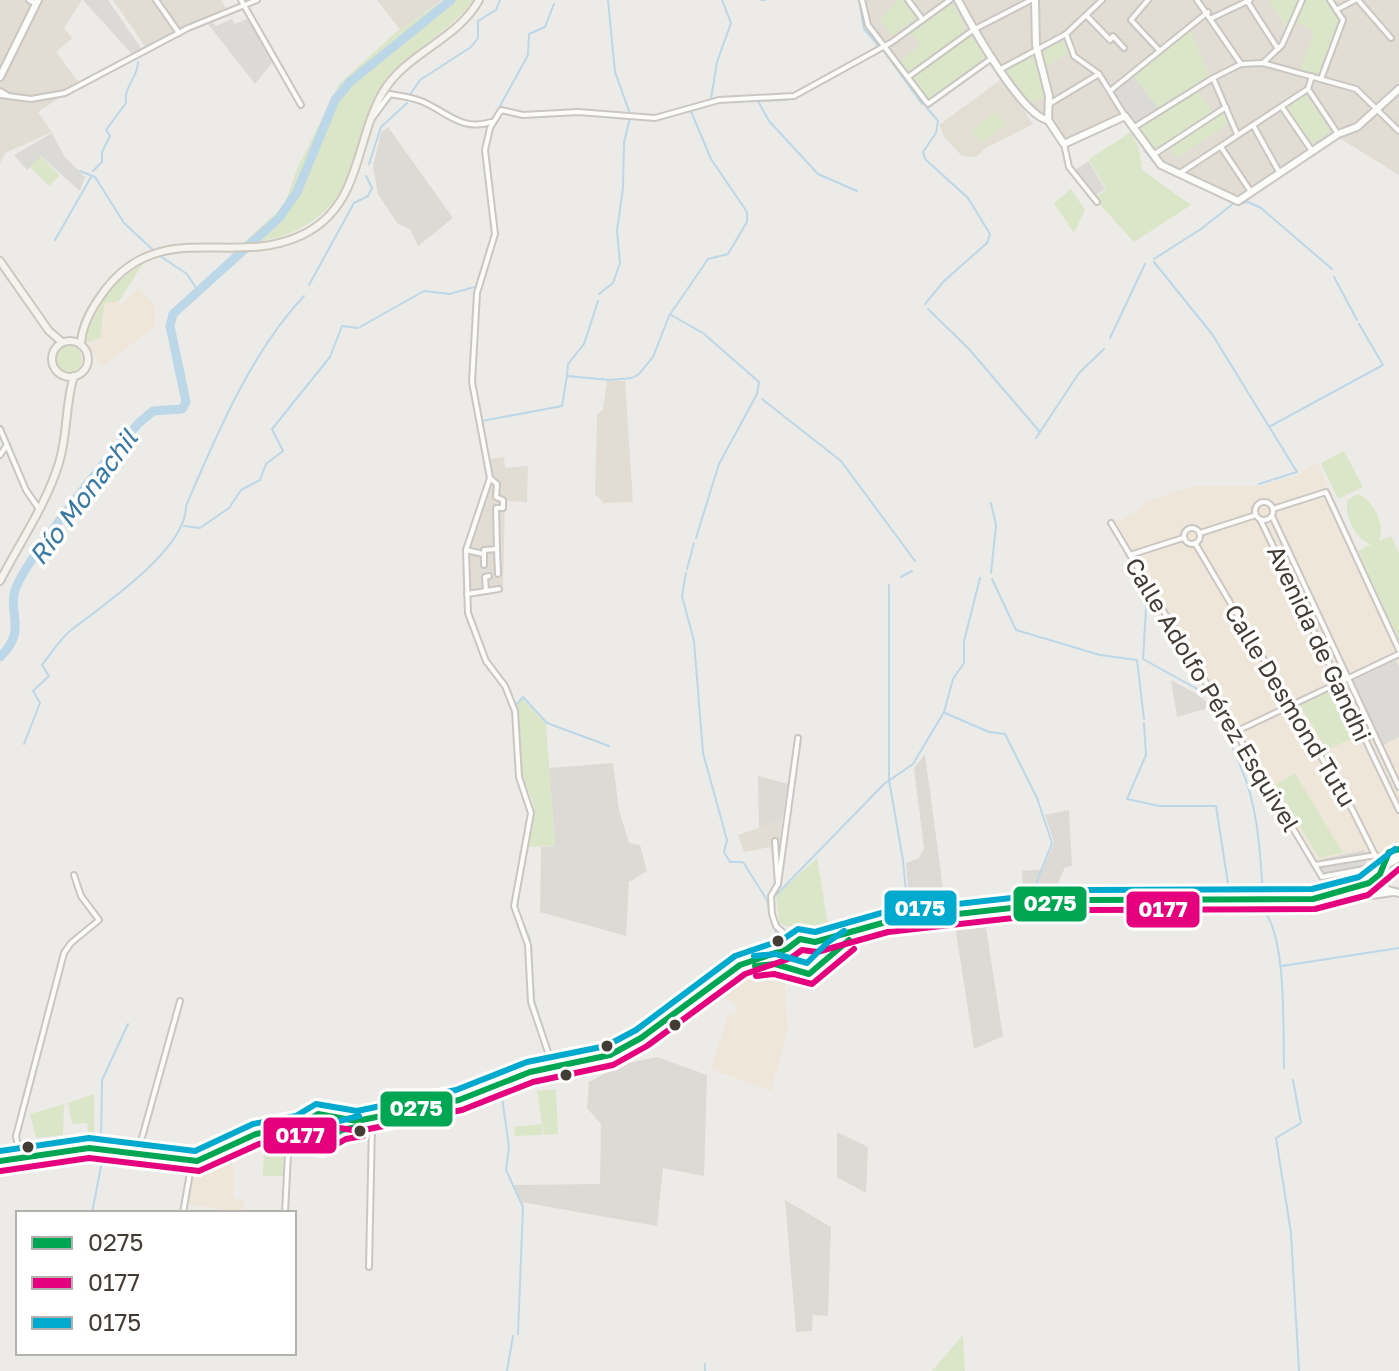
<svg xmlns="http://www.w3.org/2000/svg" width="1399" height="1371" font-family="'Golos Text',sans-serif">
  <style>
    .residential { fill: #e1ddd5 }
    .commercial { fill: #efe6da }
    .industrial { fill: #dddad5 }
    .education { fill: #e3ded3 }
    .green { fill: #dbe6c9 }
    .parking { fill: #dcdad7 }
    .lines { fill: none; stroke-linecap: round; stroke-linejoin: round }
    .stream { stroke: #bbd7e8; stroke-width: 2 }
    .river { stroke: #bbd7e8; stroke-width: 9 }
    .minor-casing { stroke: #cac7c3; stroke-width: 8 }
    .tertiary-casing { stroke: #cac7c3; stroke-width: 10 }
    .secondary-casing { stroke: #ccc8be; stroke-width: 10 }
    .minor { stroke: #fcfcfb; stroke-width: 4 }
    .tertiary { stroke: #fcfcfb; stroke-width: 6 }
    .secondary { stroke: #f5f3ee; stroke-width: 6 }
    .bus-1-casing { stroke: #fff; stroke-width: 12 }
    .bus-2-casing { stroke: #fff; stroke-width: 12 }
    .bus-3-casing { stroke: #fff; stroke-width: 12 }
    .bus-1 { stroke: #00a651; stroke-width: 6 }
    .bus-2 { stroke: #e5007d; stroke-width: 6 }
    .bus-3 { stroke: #00a9ce; stroke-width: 6 }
    .bus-dot { fill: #423c35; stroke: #fff; stroke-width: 3 }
    .labels { text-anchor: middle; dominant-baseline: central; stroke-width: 7; stroke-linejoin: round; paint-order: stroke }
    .street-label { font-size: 24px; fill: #423c35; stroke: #fff }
    .water-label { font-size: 26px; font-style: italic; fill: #3879a3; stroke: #fff }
    .line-badge { stroke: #fff; stroke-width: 3 }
    .badge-label { font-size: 22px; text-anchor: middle; font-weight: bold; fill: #fff }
  </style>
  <rect width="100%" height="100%" fill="#edebe7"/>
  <g class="residential">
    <path d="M0,0H82L64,28L72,38L56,52L80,84L38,112L52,132L5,153L0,164Z"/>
    <path d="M113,0H221L226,8L147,49Z"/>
    <path d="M377,0H442L400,30Z"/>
    <path d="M864,0H1399V175L1331,133L1237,196L1158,166L1120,114L1066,141L1049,125L1032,118L992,61L925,107L868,20Z"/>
    <path d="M607,381H625L633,502L604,503L595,494L597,415L603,409Z"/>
    <path d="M504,457L505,468L528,466L527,502L505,501L503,586L468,593V549L492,486L489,459Z"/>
    <path d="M782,820L777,873H775L770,847L744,852L738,835Z"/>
  </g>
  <g class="commercial">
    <path d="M138,288L155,305V326L102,367L87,343H93L104,321L105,303L111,300L123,304Z"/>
    <path d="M1317,462L1399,640V847L1388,849L1381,868L1367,870V875L1322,885L1112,524L1137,512L1145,502L1193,486H1259L1297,475Z"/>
    <path d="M772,968L784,973L788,1029L771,1091L710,1069L729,1014L735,1016L737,1005L718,995L748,975Z"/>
    <path d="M233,1157V1198L244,1200L243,1213L187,1204L192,1172Z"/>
  </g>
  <g class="industrial">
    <path d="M388,127L453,218L418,246L410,229L398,224L378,194L373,167L381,132Z"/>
    <path d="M1171,680L1200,696L1212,707L1177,717Z"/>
    <path d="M925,754L946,911L910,915L906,863L919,858L924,848L914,768Z"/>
    <path d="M613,763L619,810L629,843L640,845L647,871L629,882L626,936L540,912L541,847L555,846L549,768Z"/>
    <path d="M758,776L788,784L782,820L759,828Z"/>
    <path d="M1069,810L1072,866L1065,867L1052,898L1024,902L1022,871L1043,869L1054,842L1045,815Z"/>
    <path d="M985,922L1003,1036L974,1049L955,925L966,923L968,930L975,929L974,923Z"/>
    <path d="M657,1057L707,1075L704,1176L663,1168L657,1226L521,1202L513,1185L600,1184L601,1124L587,1108L589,1082L623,1064Z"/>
    <path d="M837,1132L868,1147L866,1193L837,1177Z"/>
    <path d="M785,1200L831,1227L828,1316L813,1315L812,1331L796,1332Z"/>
  </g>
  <path class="education" d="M1003,78L1033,124L986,148L976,157L962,156L945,138L939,125Z"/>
  <g class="green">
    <path d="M443,0H473C450,34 408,49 384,83C365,109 365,141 353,169C334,216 293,241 243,243L284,206L297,169L339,84L395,33Z"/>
    <path d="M898,0H903L916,18L892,36L880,20Z"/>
    <path d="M1269,0H1298L1286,28Z"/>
    <path d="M1305,0H1326L1339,21L1318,74L1300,70L1314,31L1297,23Z"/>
    <path d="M953,3L966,30L908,72L900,61L920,45L911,33Z"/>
    <path d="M1190,29L1210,77L1135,124L1114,92Z"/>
    <path d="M970,35L986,57L928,100L912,78Z"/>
    <path d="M1064,39L1068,53L1045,68L1040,53Z"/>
    <path d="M1035,55L1046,97L1030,103L1006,69Z"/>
    <path d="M1197,90L1212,111L1154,150L1139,128Z"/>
    <path d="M1306,93L1331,132L1311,144L1286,108Z"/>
    <path d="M996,112L1006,125L980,143L971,130Z"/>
    <path d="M1224,112L1228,124L1176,158L1170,149Z"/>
    <path d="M1131,132L1139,148L1142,170L1191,205L1134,242L1094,198L1106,190L1089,159Z"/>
    <path d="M40,156L60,175L49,186L30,167Z"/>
    <path d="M1071,189L1085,210L1074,233L1054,203Z"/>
    <path d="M144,262L119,301L105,303L100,338L87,343L84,335L111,287Z"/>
    <circle cx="69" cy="359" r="13"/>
    <path d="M1344,451L1363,487L1338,499L1321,463Z"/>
    <path d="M1357,494C1373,498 1386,526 1379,541L1391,536L1399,553V640L1358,551L1371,544C1356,541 1343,514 1348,500Z"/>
    <path d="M1337,687L1360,735L1327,750L1300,705Z"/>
    <path d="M521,697L546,724L555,846L527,847C530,833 536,817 533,803C531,794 525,787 522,779C515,759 510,715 521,697Z"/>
    <path d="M1295,773L1343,853L1319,858L1275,785Z"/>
    <path d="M817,858L828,925L791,928L779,923L776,895Z"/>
    <path d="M556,1089L558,1134L544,1135L542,1125V1135L515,1136L514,1127L542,1124L537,1091Z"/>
    <path d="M94,1094V1140H89L87,1123L72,1124L68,1103Z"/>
    <path d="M64,1104L63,1135L36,1138L30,1114Z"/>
    <path d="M284,1144L283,1176H263L264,1149Z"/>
    <path d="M963,1335L965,1371H932Z"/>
  </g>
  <g class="parking">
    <path d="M83,0H108L143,51L132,54Z"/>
    <path d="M249,18L275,59L255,84L208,24L212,22L216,26L232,19L235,24Z"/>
    <path d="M1133,76L1159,109L1135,124L1114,92Z"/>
    <path d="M52,133L64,156L85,177L80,191L41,156L27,170L14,155Z"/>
    <path d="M1089,161L1105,190L1092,197L1076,169Z"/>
    <path d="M1396,660L1399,667V737L1383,745L1353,681Z"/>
    <path d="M1364,850L1368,875L1323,883L1322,859Z"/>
  </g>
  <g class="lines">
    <g class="stream">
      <path d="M608,0L615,72L629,111"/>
      <path d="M761,0H765"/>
      <path d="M859,0L864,29L878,45"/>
      <path d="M883,50L922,104"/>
      <path d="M409,96L420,80L471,47L478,38V21L496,10L500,0"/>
      <path d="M711,99L717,62L731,23L722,0"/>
      <path d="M747,101L787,100"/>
      <path d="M758,101L769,121L818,174L857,191"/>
      <path d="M715,103L733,101"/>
      <path d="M500,106L528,55L529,34L545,27L554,4"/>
      <path d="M1144,150L1159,168L1199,186"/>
      <path d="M369,164L381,127L407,103"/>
      <path d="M80,171L95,177L124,223L153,250"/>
      <path d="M93,171L102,162V152L110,136L106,130L126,103C123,87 138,78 138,62"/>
      <path d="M1238,204L1248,202L1261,208L1332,269"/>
      <path d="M55,240L91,177"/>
      <path d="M160,256L187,274L198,291"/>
      <path d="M1154,259L1201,229L1234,203L1219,195"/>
      <path d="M1154,262L1212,334L1297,472L1259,484"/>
      <path d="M1334,277L1357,320"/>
      <path d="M309,285L354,203L368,196L372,188L366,176"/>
      <path d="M599,294L613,283L620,263L617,231L623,188L624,142L630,118"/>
      <path d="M925,304L944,281L987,243L990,234L968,198L925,159L923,152L936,133L938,121L927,108"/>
      <path d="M928,309L969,349L1039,431"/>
      <path d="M671,315L703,333L759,382L757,394L719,464L696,538"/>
      <path d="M360,327L424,291L449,294L475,287"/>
      <path d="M1110,338L1145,264"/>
      <path d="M567,376L568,364L584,344L598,301"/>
      <path d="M762,399L841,461L915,561"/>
      <path d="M482,421L562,406L567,376L610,380L632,378L639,374L653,357L669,316L708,259L728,254L747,222V212L711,159L690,109"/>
      <path d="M1269,427L1383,365L1359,324"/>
      <path d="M1036,438L1079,373L1104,349"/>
      <path d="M184,526L200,528L229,508L241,490L260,480L266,464L283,451L272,429L330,357L342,326L358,328"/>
      <path d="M687,569L694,543"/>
      <path d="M686,573L682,596L694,641L703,753L727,840L724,852L730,862H743L767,900L772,921"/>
      <path d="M991,573L996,525L991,503"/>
      <path d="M901,577L912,571"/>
      <path d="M992,579L1016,630L1100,655L1137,660L1144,719"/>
      <path d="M889,585V780L903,860L908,915"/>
      <path d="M1147,592L1143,659L1208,695"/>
      <path d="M516,705L523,697L547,723L609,746"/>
      <path d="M1216,707C1222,728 1232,745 1240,765C1258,805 1260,851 1263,894"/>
      <path d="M945,713L989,732L1005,734L1037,798L1052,843L1037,881L1036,899"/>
      <path d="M1144,723L1146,755L1127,799L1159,806H1216L1229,890"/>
      <path d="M24,744L40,703L33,691L49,676L42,665C51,654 59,640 70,631C103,605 187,549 186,506C216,436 251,352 304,296"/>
      <path d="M523,782L532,810"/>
      <path d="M774,897L884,784L913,764L944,712L953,679L964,663V641L980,578"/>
      <path d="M1175,907L1189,906"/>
      <path d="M1243,908L1261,909"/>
      <path d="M1262,909C1287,932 1283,1032 1284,1068"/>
      <path d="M517,910L520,884"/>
      <path d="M520,916L530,940L534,1000L552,1057"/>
      <path d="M775,927L777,942"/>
      <path d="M1282,966L1399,948"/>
      <path d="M1293,1080L1301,1123L1276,1138L1291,1233L1299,1371"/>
      <path d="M502,1097L509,1147L506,1170L523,1207L518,1334"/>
      <path d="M101,1142L102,1080L128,1024"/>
      <path d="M92,1213L102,1161"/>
      <path d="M705,1364V1371"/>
      <path d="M507,1371L513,1336"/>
    </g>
    <path class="river" d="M0,657C26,631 10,619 14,594C19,566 116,447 139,423L153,411L182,409L186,402L170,326L173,314L279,218L297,192L335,100L350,82L451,0"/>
    <g class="minor-casing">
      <g id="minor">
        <path d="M29,0L36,4"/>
        <path d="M156,0L179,33"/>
        <path d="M241,0L301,105"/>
        <path d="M862,0L868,25L928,104L992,58"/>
        <path d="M908,0L923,20"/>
        <path d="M1148,0L1131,20L1159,50"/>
        <path d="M1197,0L1241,64"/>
        <path d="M1358,0L1391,38"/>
        <path d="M1247,1L1278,49"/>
        <path d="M1336,10L1355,0"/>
        <path d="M1087,16L1110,40L1113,36L1124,48"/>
        <path d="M1212,18L1250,0"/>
        <path d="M1066,34L1074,56L1099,74L1125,116"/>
        <path d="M1263,63L1282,45L1302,0"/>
        <path d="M1001,69L1066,34L1102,0"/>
        <path d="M1312,76L1308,89L1338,134"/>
        <path d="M908,77L973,30L1031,0"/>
        <path d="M1213,78L1237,134"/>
        <path d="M1321,79L1343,20L1330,0"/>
        <path d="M0,91L7,95"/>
        <path d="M1110,91L1208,12"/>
        <path d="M0,95L31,99L65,93L188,28L257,0"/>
        <path d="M1049,104L1099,74"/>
        <path d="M1282,107L1312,151"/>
        <path d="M373,117L390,94C400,96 411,97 421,101C446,111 461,132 491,122"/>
        <path d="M1253,125L1279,172"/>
        <path d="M1133,128L1213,78L1241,64L1263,63L1356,89L1399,131"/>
        <path d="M1064,144L1069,167L1097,202"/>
        <path d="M1221,147L1251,192"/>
        <path d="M1153,155L1226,107"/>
        <path d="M1180,173L1308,89"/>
        <path d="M0,429L26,490L39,509"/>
        <path d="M0,455L7,445"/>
        <path d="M490,478L497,484L496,497L503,500V508H496L497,549"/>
        <circle cx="1264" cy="511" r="9"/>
        <path d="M1273,509L1326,492L1399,650"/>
        <path d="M1272,516L1399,787"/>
        <path d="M1260,519L1399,810"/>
        <path d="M1111,523L1322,877L1369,868L1381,871"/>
        <circle cx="1192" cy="536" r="8"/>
        <path d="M1200,533L1256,515"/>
        <path d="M1195,543L1352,809L1382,869"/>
        <path d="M466,550L483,554"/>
        <path d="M1130,555L1183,538"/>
        <path d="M484,565V550L497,549L498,574"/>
        <path d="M486,591L485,577L489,576"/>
        <path d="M467,594L499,589"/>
        <path d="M1235,732L1399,654"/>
        <path d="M775,841L778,884L771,896L772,914L776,926L793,942"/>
        <path d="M1315,865L1376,855"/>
        <path d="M1386,865L1389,852L1399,849"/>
        <path d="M778,884L798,738"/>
        <path d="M553,1067L531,1002L528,945L514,906L531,813L519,777L515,711L505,686L486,661L468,613L466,550L490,478L472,382L477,293L495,234L485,150L490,128L501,110L523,115L578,112L655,118L719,100L794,96L892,42L950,0"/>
        <path d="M138,1152L180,1001"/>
        <path d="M20,1158L16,1136L64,953L71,943L99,920L81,896L74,875"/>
        <path d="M183,1213L191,1167"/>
        <path d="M285,1213L289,1134"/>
        <path d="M369,1267L372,1124"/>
      </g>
    </g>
    <g class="tertiary-casing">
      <g id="tertiary">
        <path d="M958,0C971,25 1022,116 1048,120"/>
        <path d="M1035,0L1036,45L1049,96L1048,120"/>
        <path d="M0,77L38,0"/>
        <path d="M1048,120L1064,144L1125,116L1161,165L1238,201L1338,134L1357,127L1399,89"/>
        <path d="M1399,858L1386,865L1379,878L1387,890L1399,893"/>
        <path d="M815,942C839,939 861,927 886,923C999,902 1118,894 1233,897C1280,898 1341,910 1380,874"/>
        <path d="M822,957L850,939L881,930L1042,910L1171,903L1293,906L1393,892"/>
        <path d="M0,1161L89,1148L197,1161L256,1134L300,1125L318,1114L357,1121L459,1100L530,1072L610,1055L641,1038L740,965L787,949L796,941L815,942C824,953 823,964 812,972L798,974L789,967L787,949"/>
        <path d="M0,1166L98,1153L191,1167C229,1162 257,1130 298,1135C307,1136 313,1141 322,1142L348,1128L465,1104L532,1077L622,1056L741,971L763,964L789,967"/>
      </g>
    </g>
    <g class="secondary-casing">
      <g id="secondary">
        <path d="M0,261L49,331L62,342"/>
        <circle cx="70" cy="359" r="18"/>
        <path d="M81,345C81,325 93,306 105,290C161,217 234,268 302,235C362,206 354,142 383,92C406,53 457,40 479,0"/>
        <path d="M0,581C20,542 46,505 59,463C68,434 65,404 74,376"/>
      </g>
    </g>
    <use href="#minor" class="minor"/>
    <use href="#tertiary" class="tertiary"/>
    <use href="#secondary" class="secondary"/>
    <g class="bus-1-casing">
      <g id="bus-1">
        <path d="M755,966L775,964L809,974L849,940"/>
        <path d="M279,1135H298L322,1142L342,1130L361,1126"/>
        <path d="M0,1161L89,1148L197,1161L256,1134L300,1125L318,1114L357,1121L459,1100L530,1072L610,1055L641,1038L740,965L787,949L800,939L815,942L886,922L1084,900L1313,899L1369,883L1380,874L1389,852L1399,849"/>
      </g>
    </g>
    <g class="bus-2-casing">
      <g id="bus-2">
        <path d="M756,976L774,974L812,984L854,949"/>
        <path d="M279,1145L323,1152L346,1139L363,1136"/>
        <path d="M1,1171L89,1158L199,1171L259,1144L303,1135L320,1125L359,1131L462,1110L533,1082L613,1065L647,1046L745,974L791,958L802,950L817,952L888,932L1085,910L1315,909L1368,895L1399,869"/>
      </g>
    </g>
    <g class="bus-3-casing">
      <g id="bus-3">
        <path d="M754,956L776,954L807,963L828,942L844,931"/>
        <path d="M279,1125H300L321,1131L339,1121L359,1116"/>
        <path d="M0,1151L89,1138L195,1151L253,1124L296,1116L316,1104L357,1111L456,1090L527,1062L606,1046L636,1030L735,956L782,940L798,929L815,932L885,912L1083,890L1312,889L1359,877L1395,849"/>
      </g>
    </g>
    <use href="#bus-1" class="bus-1"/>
    <use href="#bus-2" class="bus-2"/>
    <use href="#bus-3" class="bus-3"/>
  </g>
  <g class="bus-dot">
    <circle cx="778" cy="941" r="7"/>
    <circle cx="675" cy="1025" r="7"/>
    <circle cx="607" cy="1046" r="7"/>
    <circle cx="566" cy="1075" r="7"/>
    <circle cx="360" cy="1131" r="7"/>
    <circle cx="28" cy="1147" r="7"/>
  </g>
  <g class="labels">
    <g class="street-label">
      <text transform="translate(1320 643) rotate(65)">Avenida de Gandhi</text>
      <text transform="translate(1213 694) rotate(59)">Calle Adolfo Pérez Esquivel</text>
      <text transform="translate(1291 705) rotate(59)">Calle Desmond Tutu</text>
    </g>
    <g class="water-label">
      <text transform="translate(83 497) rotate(-53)">Río Monachil</text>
    </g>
  </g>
  <g class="line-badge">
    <rect x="1012" y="885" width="76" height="38" rx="8" fill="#00a651"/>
    <rect x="883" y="889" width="75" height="38" rx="8" fill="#00a9ce"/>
    <rect x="1125" y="890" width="76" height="39" rx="8" fill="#e5007d"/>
    <rect x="379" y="1090" width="75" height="38" rx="8" fill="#00a651"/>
    <rect x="262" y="1116" width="76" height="39" rx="8" fill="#e5007d"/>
  </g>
  <g class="badge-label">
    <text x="1050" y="911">0275</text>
    <text x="920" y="916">0175</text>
    <text x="1163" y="917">0177</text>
    <text x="416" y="1116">0275</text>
    <text x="300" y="1143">0177</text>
  </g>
  <rect x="16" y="1211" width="280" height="144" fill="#ffffff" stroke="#b3b1ae" stroke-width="2"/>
  <rect x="32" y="1237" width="40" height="12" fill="#00a651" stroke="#b3b1ae" stroke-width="2"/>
  <text x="88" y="1251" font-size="24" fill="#423c35">0275</text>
  <rect x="32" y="1277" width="40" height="12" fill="#e5007d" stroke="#b3b1ae" stroke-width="2"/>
  <text x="88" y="1291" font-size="24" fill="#423c35">0177</text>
  <rect x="32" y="1317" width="40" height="12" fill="#00a9ce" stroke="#b3b1ae" stroke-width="2"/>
  <text x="88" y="1331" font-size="24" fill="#423c35">0175</text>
</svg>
